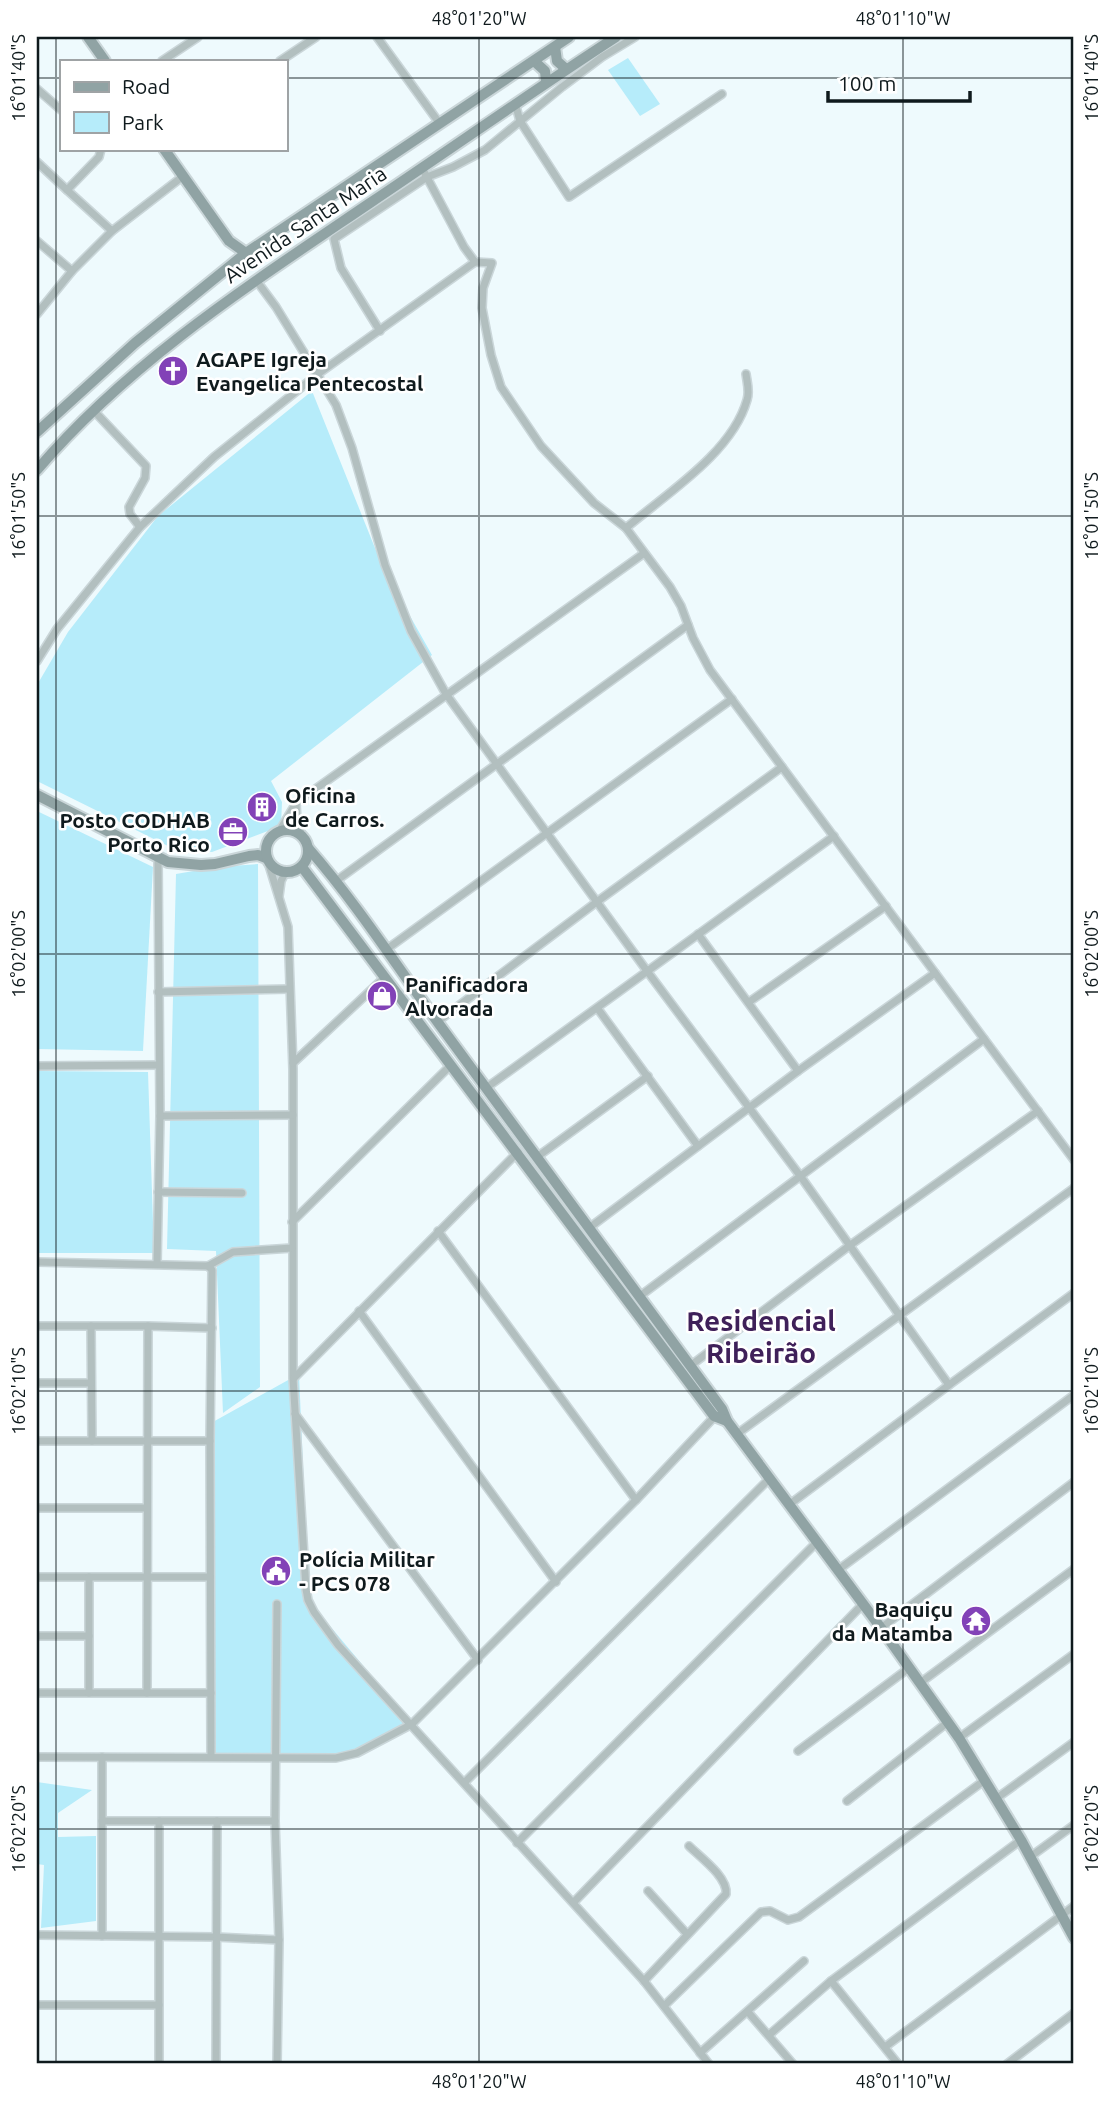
<svg xmlns="http://www.w3.org/2000/svg" width="1111" height="2101" font-family="Ubuntu,sans-serif">
  <style>
    .green { fill: #b6ecfa }
    .lines { fill: none; stroke-linecap: round; stroke-linejoin: round }
    .street-casing { stroke: #cad6d9; stroke-width: 10 }
    .secondary-casing { stroke: #cad6d9; stroke-width: 14 }
    .street { stroke: #b2bfbf; stroke-width: 7 }
    .secondary { stroke: #90a3a4; stroke-width: 10 }
    .ticks { fill: none; stroke: #0f1a1d; stroke-width: 2; stroke-opacity: 0.45 }
    .labels { text-anchor: middle; dominant-baseline: central; stroke-width: 5; stroke-linejoin: round; paint-order: stroke }
    .street-label { font-size: 21px; fill: #0f1a1d; stroke: #fff }
    .poi-label { font-size: 21px; font-weight: bold; fill: #0f1a1d; stroke: #fff; text-anchor: start }
    .district-label { font-size: 28px; font-weight: bold; fill: #3f2059; stroke: #fff }
    .neatline { fill: none; stroke: #0f1a1d; stroke-width: 2.5 }
    .ticks-label { font-size: 18px; text-anchor: middle; fill: #0f1a1d }
  </style>
  <rect width="100%" height="100%" fill="#eefafd"/>
  <g class="green">
    <path d="M628,58L660,104L640,116L608,70Z"/>
    <path d="M312,391L383,568L432,655L271,781L282,802L281,826L212,852L168,846L37,781V685L68,632L158,516Z"/>
    <path d="M37,811L153,867L143,1051L37,1049Z"/>
    <path d="M258,864L260,1387L223,1413L216,1251L167,1249L176,874L217,867Z"/>
    <path d="M37,1071L148,1072L154,1253H37Z"/>
    <path d="M299,1374L309,1601L412,1724L361,1750L335,1756L211,1757V1423Z"/>
    <path d="M37,1782L92,1790L58,1813V1837L96,1836V1921L41,1928L44,1865L37,1864Z"/>
  </g>
  <g class="lines">
    <g class="street-casing">
      <g id="street">
        <path d="M377,37L440,124"/>
        <path d="M162,61L198,37"/>
        <path d="M280,61L316,37"/>
        <path d="M37,89L61,110"/>
        <path d="M515,103L520,121L569,197L722,94"/>
        <path d="M37,162L67,190L99,157L101,149"/>
        <path d="M67,190L112,231"/>
        <path d="M37,241L72,271"/>
        <path d="M475,262L492,263L483,288L482,308L491,355L501,387L541,446L594,503L626,528L670,587L681,606L693,638L710,670L1074,1160"/>
        <path d="M256,280L276,307L336,405L352,448L385,565L411,631L446,694L647,971L801,1177L949,1385L1074,1293"/>
        <path d="M37,314L72,271L112,231L182,177"/>
        <path d="M380,331L341,268L334,239L427,177L453,167L485,150L562,87L602,57L635,37"/>
        <path d="M95,412L146,466L145,478L129,507L130,514L140,527"/>
        <path d="M626,528C666,494 732,453 747,400C750,392 747,382 746,374"/>
        <path d="M37,661L57,629L140,527L214,457L318,374L475,262L464,247L422,168"/>
        <path d="M296,804L297,820L302,836"/>
        <path d="M280,830L296,803L643,554"/>
        <path d="M268,862L288,927L293,1069V1378L306,1589L308,1600L314,1612L338,1645L644,1981L709,2064"/>
        <path d="M336,881L688,625"/>
        <path d="M279,896L281,881L285,873"/>
        <path d="M698,934L798,1071"/>
        <path d="M387,949L732,699"/>
        <path d="M158,992L289,989"/>
        <path d="M749,1002L886,906"/>
        <path d="M598,1009L698,1146"/>
        <path d="M437,1022L598,901L782,767"/>
        <path d="M293,1063L385,977"/>
        <path d="M37,1066L159,1065"/>
        <path d="M486,1088L834,836"/>
        <path d="M160,1116L293,1115"/>
        <path d="M537,1157L648,1076"/>
        <path d="M158,1192L242,1193"/>
        <path d="M292,1222L451,1065"/>
        <path d="M589,1228L798,1071L935,973"/>
        <path d="M438,1231L636,1500"/>
        <path d="M37,1262L208,1266L233,1252L292,1248"/>
        <path d="M157,1264L160,1116L158,859"/>
        <path d="M208,1266L212,1270L210,1441L211,1757"/>
        <path d="M640,1296L984,1039"/>
        <path d="M359,1311L556,1582"/>
        <path d="M37,1326H148"/>
        <path d="M91,1326L92,1441"/>
        <path d="M690,1366L849,1246L1038,1111"/>
        <path d="M294,1378L518,1152"/>
        <path d="M37,1383H91"/>
        <path d="M295,1414L478,1660"/>
        <path d="M737,1434L1074,1188"/>
        <path d="M37,1441H210"/>
        <path d="M790,1504L949,1385"/>
        <path d="M37,1508H147"/>
        <path d="M838,1570L1074,1395"/>
        <path d="M37,1577H89"/>
        <path d="M881,1628L1074,1482"/>
        <path d="M37,1636H89"/>
        <path d="M920,1683L1074,1569"/>
        <path d="M37,1693H211"/>
        <path d="M89,1693V1577H210"/>
        <path d="M147,1693L148,1326L212,1328"/>
        <path d="M959,1738L1074,1654"/>
        <path d="M798,1751L909,1668"/>
        <path d="M37,1757L336,1758L357,1753L412,1724L636,1500L716,1415"/>
        <path d="M102,1757V1936"/>
        <path d="M465,1782L770,1478"/>
        <path d="M997,1798L1074,1742"/>
        <path d="M847,1801L948,1722"/>
        <path d="M102,1821H159"/>
        <path d="M517,1843L817,1542"/>
        <path d="M1030,1857L1074,1825"/>
        <path d="M648,1891L687,1934"/>
        <path d="M574,1902L863,1604"/>
        <path d="M37,1935L216,1937L279,1940"/>
        <path d="M644,1981L726,1894C728,1877 700,1857 689,1846"/>
        <path d="M37,2005H159"/>
        <path d="M664,2006L761,1912L770,1911L788,1920L799,1917L985,1780"/>
        <path d="M748,2012L793,2064"/>
        <path d="M769,2035L831,1981"/>
        <path d="M885,2047L1074,1906"/>
        <path d="M700,2053L804,1961"/>
        <path d="M159,2064V1821H275"/>
        <path d="M216,2064L217,1821"/>
        <path d="M277,2064L279,1940L275,1821L277,1604"/>
        <path d="M898,2064L831,1981L1021,1840"/>
        <path d="M1007,2064L1074,2013"/>
      </g>
    </g>
    <g class="secondary-casing">
      <g id="secondary">
        <path d="M88,37L105,61"/>
        <path d="M555,47L557,61L566,69"/>
        <path d="M534,61L545,71L546,81"/>
        <path d="M164,149L229,241L246,253"/>
        <path d="M37,432L135,343L246,253L569,37"/>
        <path d="M37,470C130,361 252,283 370,203C452,148 533,91 616,37"/>
        <path d="M37,795L168,862L201,865L215,864L249,856L258,855L266,858"/>
        <circle cx="287" cy="851" r="21"/>
        <path d="M309,849C357,904 396,965 439,1024C533,1153 628,1281 722,1409L727,1421L881,1628L959,1738L1021,1840L1074,1938"/>
        <path d="M302,867L714,1416L727,1421"/>
      </g>
    </g>
    <use href="#street" class="street"/>
    <use href="#secondary" class="secondary"/>
  </g>
  <path class="ticks" d="M56,37V2064M479,37V2064M903,37V2064M37,78H61M285,78H1074M37,516H1074M37,954H1074M37,1391H1074M37,1829H1074"/>
  <defs>
    <g id="church-disc" transform="scale(1.575)"><circle r="9.5" fill="#8242b7" stroke="#fff"/><path d="M-1.2-6h2.4v3.5h3.3v2.4h-3.3V6h-2.4V-.1h-3.3v-2.4h3.3Z" fill="#fff"/></g>
    <g id="building-disc" transform="scale(1.575)"><circle r="9.5" fill="#8242b7" stroke="#fff"/><path d="M-4-6H4V6H1V3H-1V6H-4ZM-2.5-4.3h1.7v1.8h-1.7ZM.8-4.3h1.7v1.8H.8ZM-2.5-1h1.7V.8h-1.7ZM.8-1h1.7V.8H.8Z" fill="#fff"/></g>
    <g id="office-disc" transform="scale(1.575)"><circle r="9.5" fill="#8242b7" stroke="#fff"/><path d="M-6-3h4V-5.5h4V-3h4V5H-6ZM-1-4.5V-3h2v-1.5ZM-6 0V1H6V0Z" fill="#fff"/></g>
    <g id="shop-disc" transform="scale(1.575)"><circle r="9.5" fill="#8242b7" stroke="#fff"/><path d="M-5-2.5h2.3a2.7 3.5 0 0 1 5.4 0H5L5.5 6h-11ZM-1.5-2.5h3a1.5 2.3 0 0 0-3 0Z" fill="#fff"/></g>
    <g id="civic-disc" transform="scale(1.575)"><circle r="9.5" fill="#8242b7" stroke="#fff"/><path d="M-.6-6.5H3V-4.5H.6V-3L4-1V1h2V6H-6V1h2V-1L-.6-3ZM-1.2 2.5V6h2.4V2.5Z" fill="#fff"/></g>
    <g id="temple-disc" transform="scale(1.575)"><circle r="9.5" fill="#8242b7" stroke="#fff"/><path d="M0-6L5-2H3V0L6.5 2.5H4V6H1.5V3h-3V6H-4V2.5H-6.5L-3 0V-2H-5Z" fill="#fff"/></g>
  </defs>
  <g fill-rule="evenodd">
    <use href="#church-disc" x="173" y="371"/>
    <use href="#building-disc" x="262" y="807"/>
    <use href="#office-disc" x="233" y="832"/>
    <use href="#shop-disc" x="382" y="996"/>
    <use href="#civic-disc" x="276" y="1571"/>
    <use href="#temple-disc" x="976" y="1621"/>
  </g>
  <g class="labels">
    <g class="street-label">
      <text transform="translate(305 224) rotate(-34)">Avenida Santa Maria</text>
    </g>
    <g class="poi-label">
      <text x="196" y="359">AGAPE Igreja<tspan x="196" dy="24">Evangelica Pentecostal</tspan></text>
      <text x="285" y="795">Oficina<tspan x="285" dy="24">de Carros.</tspan></text>
      <text x="210" y="820" text-anchor="end">Posto CODHAB<tspan x="210" dy="24">Porto Rico</tspan></text>
      <text x="405" y="984">Panificadora<tspan x="405" dy="24">Alvorada</tspan></text>
      <text x="299" y="1559">Polícia Militar<tspan x="299" dy="24">- PCS 078</tspan></text>
      <text x="953" y="1609" text-anchor="end">Baquiçu<tspan x="953" dy="24">da Matamba</tspan></text>
    </g>
    <g class="district-label">
      <text x="761" y="1320">Residencial<tspan x="761" dy="32">Ribeirão</tspan></text>
    </g>
  </g>
  <rect width="1111" height="2101" fill="none" stroke="#ffffff" stroke-width="77"/>
  <rect x="60" y="60" width="228" height="91" fill="#ffffff" stroke="#9fa3a5" stroke-width="2"/>
  <rect x="74" y="82" width="35" height="10" fill="#90a3a4" stroke="#9fa3a5" stroke-width="2"/>
  <text x="122" y="94" font-size="21" fill="#0f1a1d">Road</text>
  <rect x="74" y="112" width="35" height="21" fill="#b6ecfa" stroke="#9fa3a5" stroke-width="2"/>
  <text x="122" y="130" font-size="21" fill="#0f1a1d">Park</text>
  <path d="M828 91v10h142v-10" fill="none" stroke="#0f1a1d" stroke-width="3.5"/>
  <text x="838" y="91" font-size="21" fill="#0f1a1d" stroke="#ffffff" stroke-width="5" paint-order="stroke">100 m</text>
  <rect x="38" y="38" width="1034" height="2024" class="neatline"/>
  <g class="ticks-label">
    <text x="479" y="25">48°01'20"W</text>
    <text x="903" y="25">48°01'10"W</text>
    <text transform="translate(19 78) rotate(-90)" y="6">16°01'40"S</text>
    <text transform="translate(1092 78) rotate(-90)" y="6">16°01'40"S</text>
    <text transform="translate(19 516) rotate(-90)" y="6">16°01'50"S</text>
    <text transform="translate(1092 516) rotate(-90)" y="6">16°01'50"S</text>
    <text transform="translate(19 954) rotate(-90)" y="6">16°02'00"S</text>
    <text transform="translate(1092 954) rotate(-90)" y="6">16°02'00"S</text>
    <text transform="translate(19 1391) rotate(-90)" y="6">16°02'10"S</text>
    <text transform="translate(1092 1391) rotate(-90)" y="6">16°02'10"S</text>
    <text transform="translate(19 1829) rotate(-90)" y="6">16°02'20"S</text>
    <text transform="translate(1092 1829) rotate(-90)" y="6">16°02'20"S</text>
    <text x="479" y="2088">48°01'20"W</text>
    <text x="903" y="2088">48°01'10"W</text>
  </g>
</svg>
